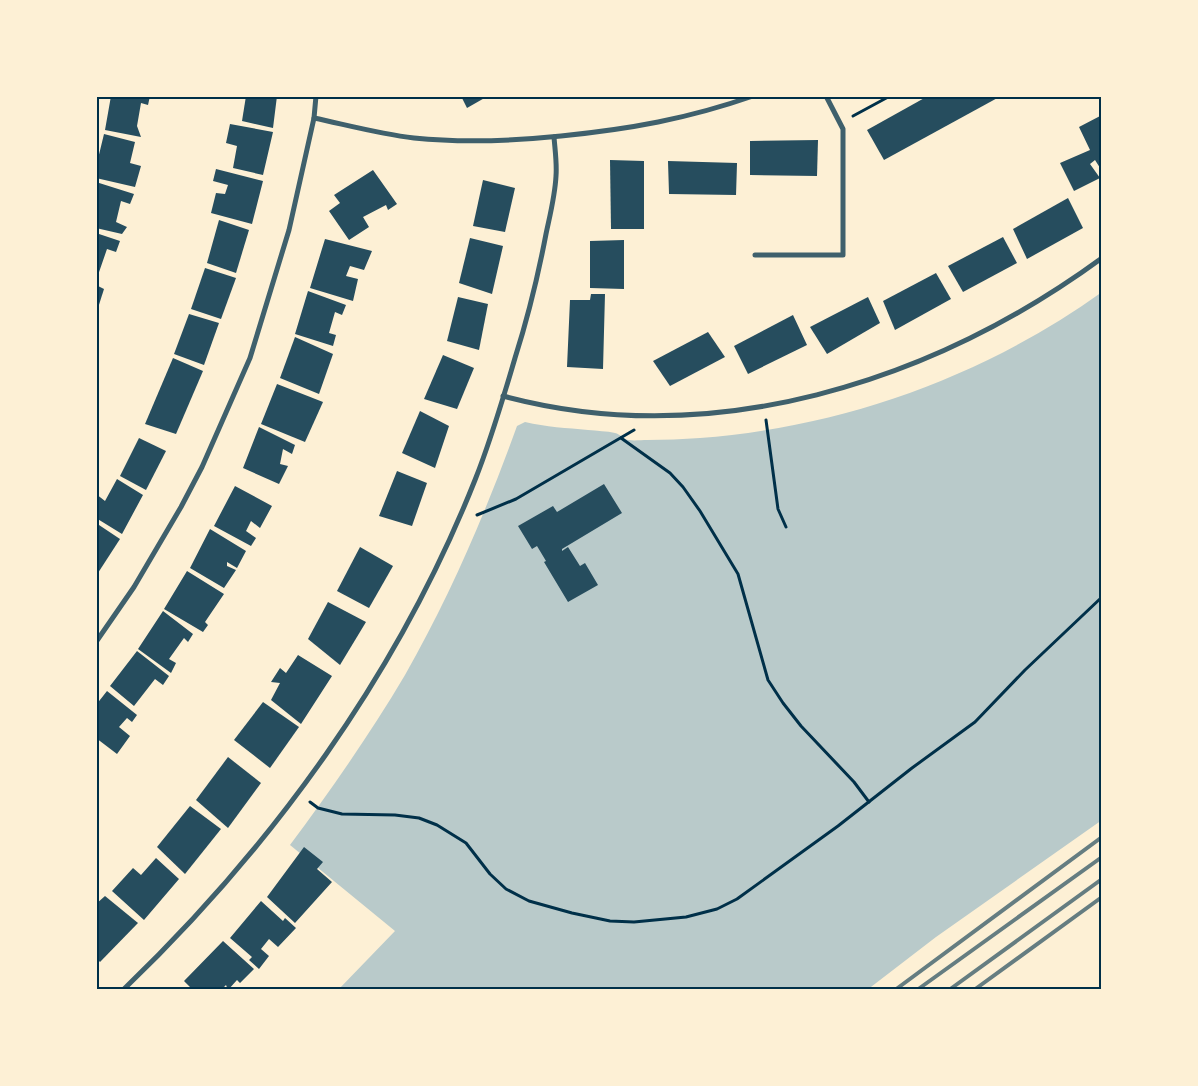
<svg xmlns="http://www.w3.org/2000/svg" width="1198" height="1086" font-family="'Open Sans',sans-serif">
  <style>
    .green { fill: #b9caca }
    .building { fill: #264d5e }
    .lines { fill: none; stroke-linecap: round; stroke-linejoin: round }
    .path { stroke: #003049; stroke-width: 3 }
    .minor { stroke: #3f606c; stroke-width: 5 }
    .rail { stroke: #657d81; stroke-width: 4 }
    .neatline { fill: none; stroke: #003049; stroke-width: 2 }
  </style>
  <rect width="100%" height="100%" fill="#fdf0d5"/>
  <path class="green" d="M1102,292V820L936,937L867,990H338L395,931L290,845C331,790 370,734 405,675C450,596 486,512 517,426L525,422C546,427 567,428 588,430C597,431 607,431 615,433C620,434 624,439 628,440C634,441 642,440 647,440C665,440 683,439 700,438C844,427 985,376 1102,292Z"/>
  <g class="building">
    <path d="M111,96H150L148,105L141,103L137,126L141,137L105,130Z"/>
    <path d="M246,96H277L273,128L242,121Z"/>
    <path d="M461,96H488L467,108Z"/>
    <path d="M928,96H1001L884,160L867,130Z"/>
    <path d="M1102,115V171L1095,160L1090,164L1100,178L1074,191L1060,163L1090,150L1079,127Z"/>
    <path d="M230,124L273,132L263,175L233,168L237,146L226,143Z"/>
    <path d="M104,134L135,142L130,163L141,166L135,187L96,178V167Z"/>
    <path d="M818,140L817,176L750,175V141Z"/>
    <path d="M610,160L644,161V229H611Z"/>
    <path d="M668,161L737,163L736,195L669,194Z"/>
    <path d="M216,169L263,181L252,224L211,213L216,193L225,194L228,185L213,181Z"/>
    <path d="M373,170L397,204L388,210L386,205L363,217L369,227L349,240L329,211L340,203L334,195Z"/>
    <path d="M483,180L515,188L505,232L473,226Z"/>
    <path d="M96,182L134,194L130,204L121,201L116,222L127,227L122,234L96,228Z"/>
    <path d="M1068,198L1083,228L1027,259L1013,229Z"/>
    <path d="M219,220L249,230L236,273L207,263Z"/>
    <path d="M96,233L120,241L116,252L107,249L97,278Z"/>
    <path d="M1003,237L1017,263L963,292L948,266Z"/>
    <path d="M470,238L503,246L492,294L459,283Z"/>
    <path d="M325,239L372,251L364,270L350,266L346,276L358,279L353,301L310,288Z"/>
    <path d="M624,240V289L590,288V241Z"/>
    <path d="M205,268L236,278L221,319L191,309Z"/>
    <path d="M936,273L951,299L895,330L883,301Z"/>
    <path d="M96,285L104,289L97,311H96Z"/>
    <path d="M308,291L346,305L342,315L335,312L329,333L336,335L333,346L295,334Z"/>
    <path d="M591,294H605L603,369L567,367L570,300H590Z"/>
    <path d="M458,297L488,304L479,350L447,341Z"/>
    <path d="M868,297L880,323L827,354L810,327Z"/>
    <path d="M189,314L219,323L204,365L174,354Z"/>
    <path d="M793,315L807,345L748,374L734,346Z"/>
    <path d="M708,332L725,357L670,386L653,361Z"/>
    <path d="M295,337L333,354L319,394L280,378Z"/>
    <path d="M443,355L474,368L457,409L424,399Z"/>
    <path d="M173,358L203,371L176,434L145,424Z"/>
    <path d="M277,384L323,402L305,442L261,424Z"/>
    <path d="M420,411L449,426L435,468L402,453Z"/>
    <path d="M259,427L295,445L292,454L283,449L280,464L288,466L279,484L243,468Z"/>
    <path d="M139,438L166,451L146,490L120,476Z"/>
    <path d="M397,471L427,483L412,526L379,516Z"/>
    <path d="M117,479L143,495L122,534L96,518V494L105,501Z"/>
    <path d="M604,484L622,513L562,549V551L568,547L580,566L585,563L598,585L568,602L544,562L546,561L537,546L532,549L518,526L553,506L557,512Z"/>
    <path d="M235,486L272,506L260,528L251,521L246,531L256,538L251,546L214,526Z"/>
    <path d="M96,523L120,539L96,576Z"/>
    <path d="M210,529L246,551L237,568L227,562V566L236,570L224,588L190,568Z"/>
    <path d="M360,547L393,566L369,608L337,591Z"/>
    <path d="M187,571L224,594L205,622L208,625L203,632L164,609Z"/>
    <path d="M328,602L366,622L340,665L308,639Z"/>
    <path d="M163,611L193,634L188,642L184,638L169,659L176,663L171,673L138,649Z"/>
    <path d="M137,651L169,676L163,685L155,679L134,706L110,686Z"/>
    <path d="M298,655L332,676L301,724L271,700L280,683L271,682L280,668L286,673Z"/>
    <path d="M107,691L137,715L132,722L127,718L119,727L130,736L117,754L96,738V705Z"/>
    <path d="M263,702L299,727L270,768L234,740Z"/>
    <path d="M228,757L261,783L228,828L196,800Z"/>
    <path d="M190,806L221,829L185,874L157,847Z"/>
    <path d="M304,847L323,862L317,869L332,882L295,923L267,897Z"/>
    <path d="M156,858L179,879L144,920L112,891L133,868L141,875Z"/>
    <path d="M105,896L138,923L100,962L96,958V904Z"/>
    <path d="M261,901L283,921L285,918L296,928L278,947L269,939L261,949L269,956L259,969L249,960L252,957L230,938Z"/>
    <path d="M223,941L254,969L240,983L237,980L228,990L226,985L221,990H193L184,981Z"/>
  </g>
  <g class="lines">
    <g class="path">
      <path d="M853,116L890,96"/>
      <path d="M766,420L778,509L786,527"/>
      <path d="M621,438L670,473L683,487L700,511L738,574L768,680L783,703L801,726L854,782L869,802"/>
      <path d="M477,515L516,499L634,430"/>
      <path d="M310,802L318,808L342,814L395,815L419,818L437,825L466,843L490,874L506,889L529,901L572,913L610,921L634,922L686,917L717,909L737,899L838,826L912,768L975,722L1025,670L1102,597"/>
    </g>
    <g class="minor">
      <path d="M314,118C347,125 380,134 414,138C463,143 512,141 561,136C630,129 687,119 753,96"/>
      <path d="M755,255H843V129L826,96"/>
      <path d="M503,396C712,452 931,383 1102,258"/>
      <path d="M96,642L134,587L181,507L202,467L250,358L289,230L314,118L316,96"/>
      <path d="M123,990C273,846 398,674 475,480C491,440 503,399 515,358C528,317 538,276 546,234C550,215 555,196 556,176C557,163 555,150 554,137"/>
    </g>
    <g class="rail">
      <path d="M895,990L1102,837"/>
      <path d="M917,990L1102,857"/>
      <path d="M949,990L1102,879"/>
      <path d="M974,990L1102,897"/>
    </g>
  </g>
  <rect width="1198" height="1086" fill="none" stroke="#fdf0d5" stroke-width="195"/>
  <rect x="98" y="98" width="1002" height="890" class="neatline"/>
</svg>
